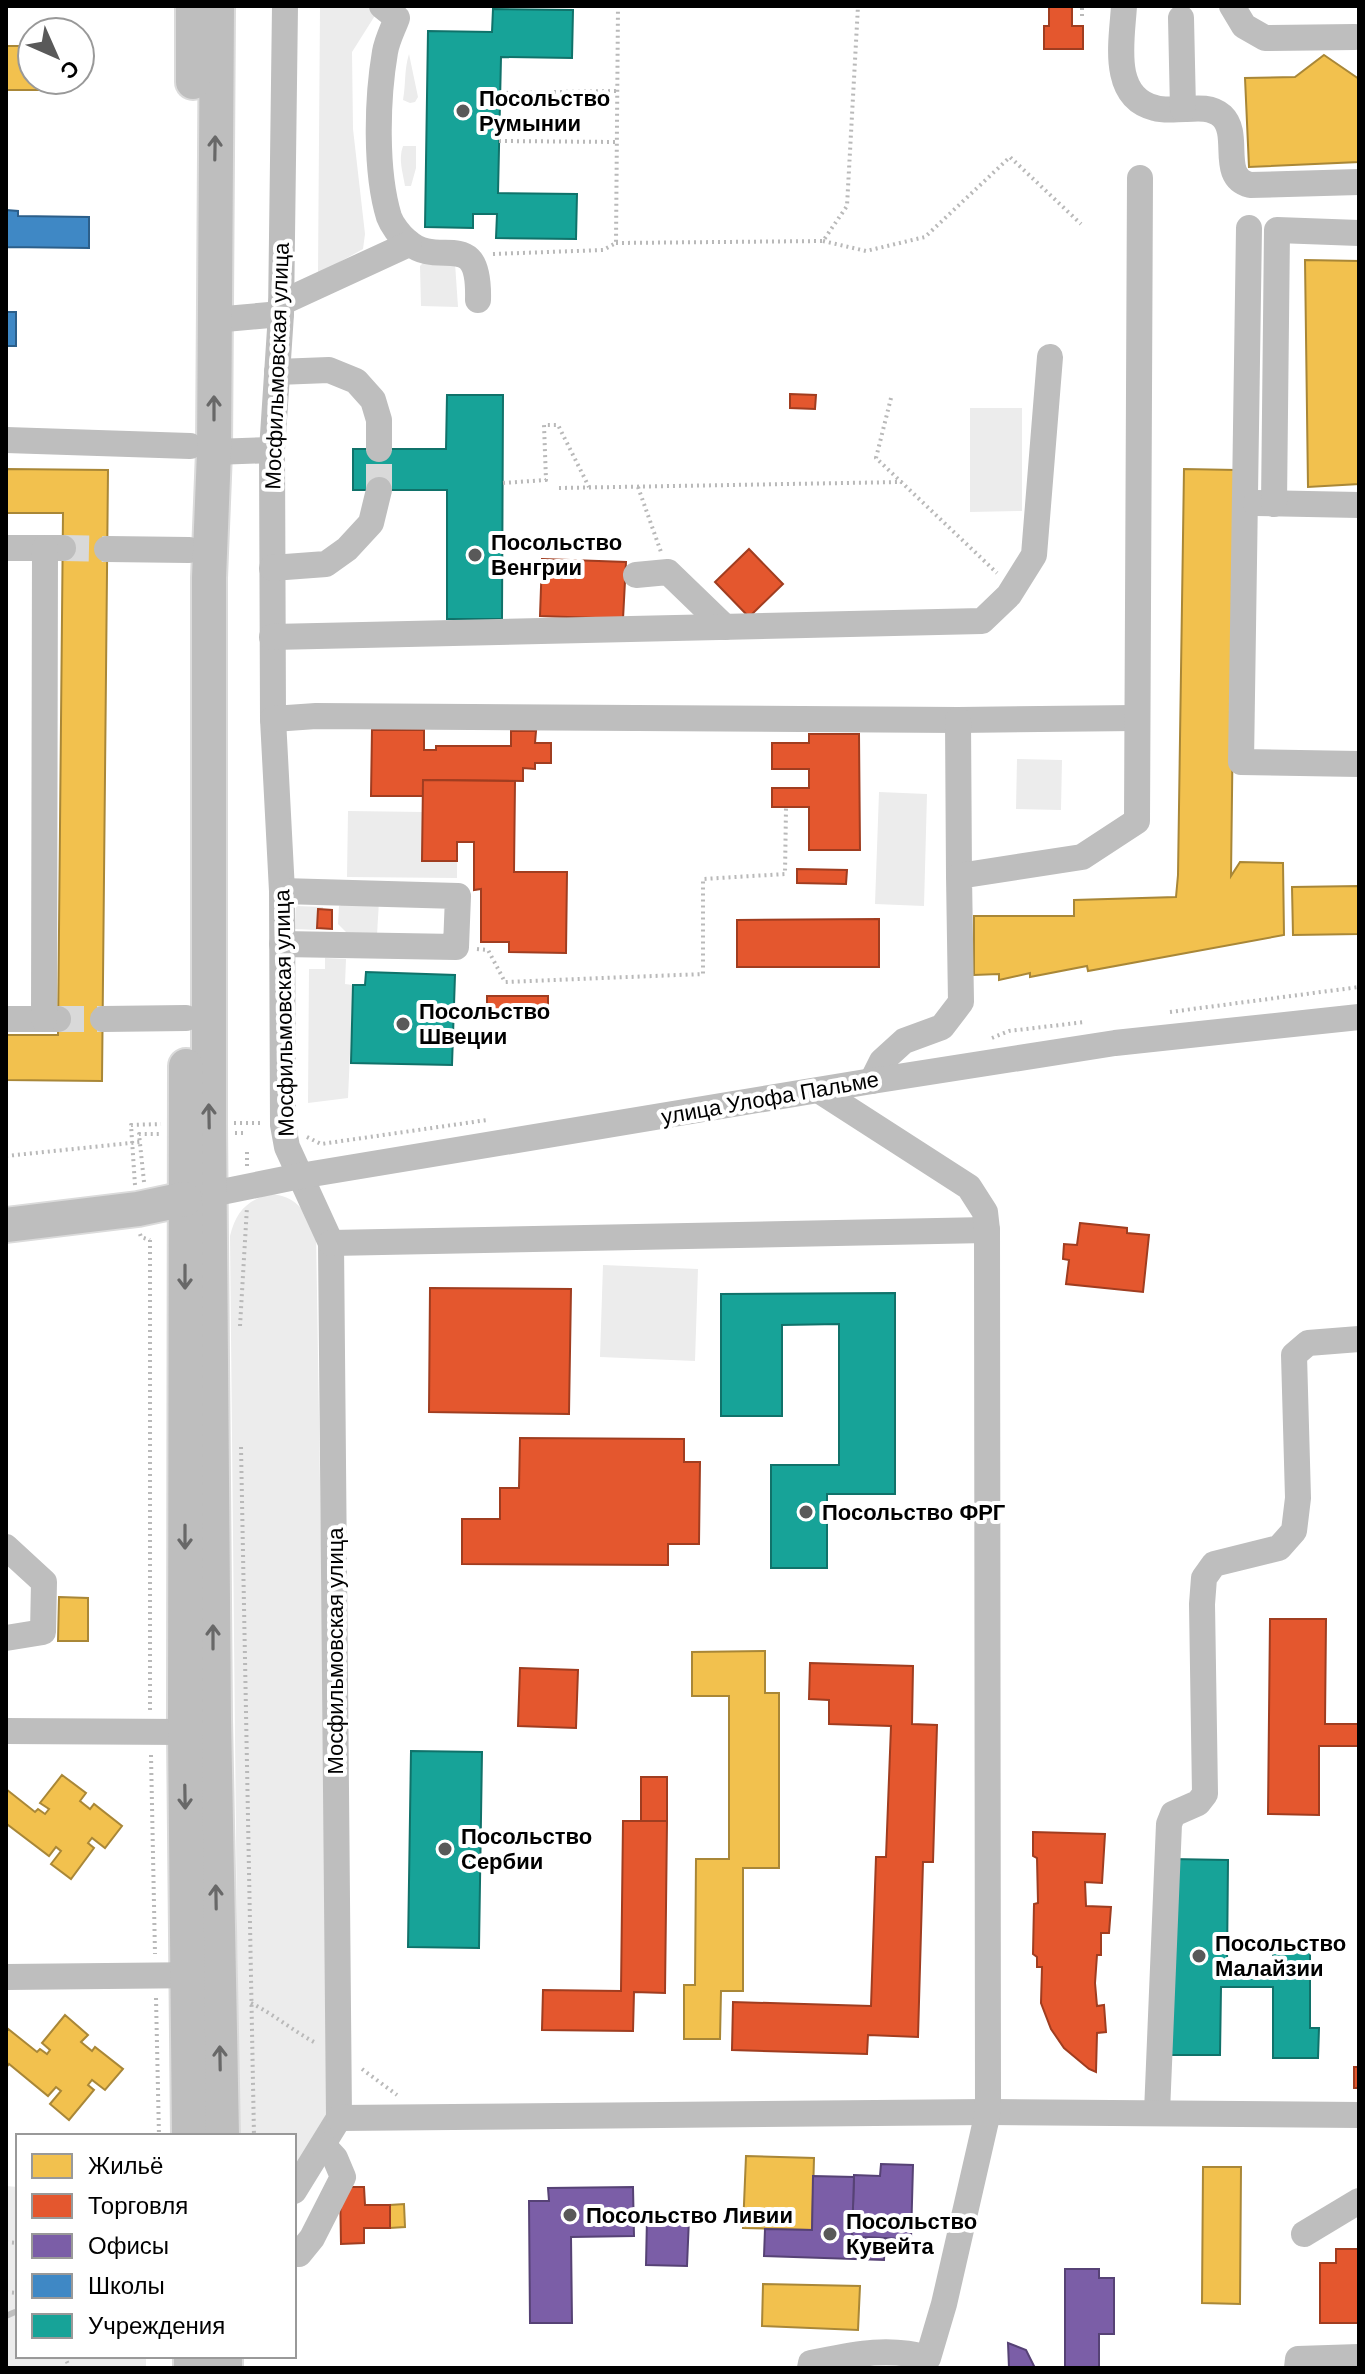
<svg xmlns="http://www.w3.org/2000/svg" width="1365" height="2374" font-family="Helvetica,sans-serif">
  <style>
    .green { fill: #ececec }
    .homes { fill: #f2c14e; stroke: #a98737; stroke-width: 2 }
    .shops { fill: #e4572e; stroke: #a03d20; stroke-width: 2 }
    .offices { fill: #7b5ea7; stroke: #564275; stroke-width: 2 }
    .schools { fill: #3f88c5; stroke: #2c5f8a; stroke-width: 2 }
    .public { fill: #17a398; stroke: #10726a; stroke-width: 2 }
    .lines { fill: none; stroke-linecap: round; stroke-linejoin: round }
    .stream { stroke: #bfbfbf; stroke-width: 6 }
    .minor-tunnel { stroke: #d9d9d9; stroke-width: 26; stroke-dasharray: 26 13; stroke-linecap: butt }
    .major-casing { stroke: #dbdbdb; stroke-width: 38 }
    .path { stroke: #b9b9b9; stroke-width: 4; stroke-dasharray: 2 4; stroke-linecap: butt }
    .minor { stroke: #bebebe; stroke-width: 26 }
    .major { stroke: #bebebe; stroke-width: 34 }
    .oneway { stroke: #686868 }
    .poi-dot { fill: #595959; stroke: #fff; stroke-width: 3 }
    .labels { text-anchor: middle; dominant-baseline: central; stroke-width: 8; stroke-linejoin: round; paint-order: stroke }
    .poi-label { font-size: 22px; font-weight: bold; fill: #000; stroke: #fff; text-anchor: start }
    .street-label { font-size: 22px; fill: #000; stroke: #fff }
  </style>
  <rect width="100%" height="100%" fill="#fff"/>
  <g class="green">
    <path d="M320,6H381L352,52L353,129L365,234L363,249L318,274Z"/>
    <path d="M409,54L418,97L415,102L410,103L403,100C406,84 404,70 409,54Z"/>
    <path d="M403,146H416V168L411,186H405C403,173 398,159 403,146Z"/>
    <path d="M426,260L455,263L458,307L421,306L420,266Z"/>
    <path d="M970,408H1022V511L970,512Z"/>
    <path d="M1017,759L1062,760L1061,810L1016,809Z"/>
    <path d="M879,792L927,794L924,906L875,904Z"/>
    <path d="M348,811L423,812L422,861H457V878L347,877Z"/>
    <path d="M352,900L379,901L377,935L347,933L338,924L339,906Z"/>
    <path d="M296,906L323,907V910H318L317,930L295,929Z"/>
    <path d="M325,958L346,959L345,984L353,985L348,1098L308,1103L309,969H325Z"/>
    <path d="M270,1194C296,1196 303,1209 316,1230L330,2116L294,2173V2136H239L230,1236C236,1212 246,1201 270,1194Z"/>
    <path d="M603,1265L698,1269L695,1361L600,1357Z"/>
    <path d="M6,2186L18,2187V2356H146V2368H6Z"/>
  </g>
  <g class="homes">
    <path d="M6,46H32V80H67V90H6Z"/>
    <path d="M1324,55L1359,79V162L1249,167L1245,78L1295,77Z"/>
    <path d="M1305,260L1359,261V484L1308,487Z"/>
    <path d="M6,469L108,470L102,1081L6,1080V1035H58L63,513H6Z"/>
    <path d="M1184,469L1236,470L1231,876L1240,862L1283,863L1284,935L1088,971L1087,966L1030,977V973L999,980V974L974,975V916H1074V900L1176,897L1178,875Z"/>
    <path d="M1359,886V934L1293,935L1292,887Z"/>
    <path d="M59,1597L88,1598V1641H58Z"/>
    <path d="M765,1651V1693H779V1868H743V1991H721L720,2039H684V1985H695L696,1859H729V1696H692V1652Z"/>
    <path d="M62,1775L86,1793L80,1801L90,1809L94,1804L122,1826L105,1848L92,1838L88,1843L94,1848L71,1879L51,1864L61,1851L56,1847L49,1856L8,1825L6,1828V1789L35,1812L38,1809L45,1814L49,1809L40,1803Z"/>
    <path d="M65,2015L88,2035L81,2042L92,2051L95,2047L123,2069L105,2090L92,2080L88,2085L94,2090L69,2120L50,2104L61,2091L56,2087L48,2096L9,2064L6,2068L7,2028L37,2052L40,2049L47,2054L50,2050L42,2043Z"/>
    <path d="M746,2156L814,2158L812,2230L743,2228Z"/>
    <path d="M1203,2167H1241L1240,2304L1202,2303Z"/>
    <path d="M404,2204L405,2227L390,2228V2205Z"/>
    <path d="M763,2284L860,2286L858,2330L762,2326Z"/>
  </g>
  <g class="shops">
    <path d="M1049,6H1072V26H1083V49H1044V26H1049Z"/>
    <path d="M790,394L816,395L815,409L790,408Z"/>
    <path d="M749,549L783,584L749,617L715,582Z"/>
    <path d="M542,559L626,562L623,619L540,616Z"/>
    <path d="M372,730H424V750H436V746H511V731H536L535,743H551V763H535V769L523,768V781L423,780V796H371Z"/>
    <path d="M809,734H859L860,850H809V807H772V788H809V769H772V743H809Z"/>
    <path d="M423,780L515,781L514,872H567L566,953L509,952V942H481V889L474,890V842H457V861H422Z"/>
    <path d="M797,869L847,870L846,884L797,883Z"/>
    <path d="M318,909L332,910V929L317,928Z"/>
    <path d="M879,919V967H737V920Z"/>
    <path d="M487,996H548V1017L487,1016Z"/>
    <path d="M1080,1223L1127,1228V1233L1149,1235L1143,1292L1066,1284L1069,1260L1063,1259L1064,1244L1077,1245Z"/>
    <path d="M430,1288L571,1289L569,1414L429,1412Z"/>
    <path d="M520,1438L684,1439V1462H700L699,1544H668V1565L462,1564V1519H500V1488H519Z"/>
    <path d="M1270,1619H1326L1325,1724H1359V1746H1319V1815L1268,1814Z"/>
    <path d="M810,1663L913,1666L912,1724L937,1725L933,1862H923L918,2037L868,2035L867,2054L732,2050L733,2002L871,2006L876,1857H886L891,1726L829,1724V1700L809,1699Z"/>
    <path d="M520,1668L578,1670L576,1728L518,1726Z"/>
    <rect x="641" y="1777" width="26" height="44"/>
    <path d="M623,1821H667L665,1993L634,1992L633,2031L542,2030L543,1990L621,1991Z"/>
    <path d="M1033,1832L1105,1834L1102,1883L1085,1882L1086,1906L1111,1907L1109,1933H1101V1955H1097L1095,1983L1097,2006L1104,2005L1106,2032L1097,2033L1096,2072L1089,2069L1064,2048L1051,2029L1041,2003L1042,1967H1037V1957L1033,1954L1034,1904L1038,1903L1037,1858L1033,1856Z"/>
    <rect x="1354" y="2067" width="5" height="21"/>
    <path d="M340,2187H364L365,2205H390V2228H364V2243L341,2244Z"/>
    <path d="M1336,2249H1359V2323H1320V2263H1336Z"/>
  </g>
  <g class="offices">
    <path d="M881,2164L913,2165L911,2239L852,2237L854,2175L880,2176Z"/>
    <path d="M813,2176L854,2177L852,2237L885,2238L884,2260L764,2256L765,2229L812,2230Z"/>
    <path d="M633,2187L634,2236L571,2237L572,2323H530L529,2201H549L548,2188Z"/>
    <path d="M647,2218H689L687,2266L646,2265Z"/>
    <path d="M1065,2269H1099V2278H1114V2334H1099V2368H1065Z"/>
    <path d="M1008,2343L1026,2350L1035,2368H1009Z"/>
  </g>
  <g class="schools">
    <path d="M6,210L18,211V216L89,217V248L6,247V275Z"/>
    <rect x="6" y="312" width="10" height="34"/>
  </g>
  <g class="public">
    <path d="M493,9L573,10L572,58L501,57L498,193L577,194L576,239L496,238L497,214H473V228L425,227L428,31L492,32Z"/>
    <path d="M447,395H503L502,619H447V490H353V449H446Z"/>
    <path d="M366,972L455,975L452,1065L351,1063L353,985H365Z"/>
    <path d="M895,1293V1494H827V1568H771V1465H839V1324L782,1325V1416H721V1294Z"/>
    <path d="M411,1751L482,1752L479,1948L408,1947Z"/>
    <path d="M1171,1859L1228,1860L1227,1965H1273V1946H1310V2028H1319L1318,2058H1273V1987H1221L1220,2055H1170Z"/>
  </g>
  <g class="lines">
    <path class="stream" d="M6,2316L15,2312"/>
    <g class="minor-tunnel">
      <path d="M379,490V449"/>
      <path d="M63,548L107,549"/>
      <path d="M58,1019H103"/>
    </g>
    <g class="major-casing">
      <g id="major">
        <path d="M217,6L214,452L209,578V1124L214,1719L222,2136"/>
        <path d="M193,82V6"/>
        <path d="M186,1066L185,1732L189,2136"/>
        <path d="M6,1225L138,1209L185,1199"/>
        <path d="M191,2368V2356"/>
        <path d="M225,2368V2356"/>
      </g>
    </g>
    <g class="path">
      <path d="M1082,16V6"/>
      <path d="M500,93L617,91"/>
      <path d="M499,141L617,142"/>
      <path d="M823,241L866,251L925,237L1010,157L1081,224"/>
      <path d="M616,243L823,241L847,206L858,6"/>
      <path d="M493,254L603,250L616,243L618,6"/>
      <path d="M891,398L876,458L997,573"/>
      <path d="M503,483L546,480L544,425H558L589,487"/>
      <path d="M638,487L661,552"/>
      <path d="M559,488L902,482"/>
      <path d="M477,949L488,950L505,982L703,974V879L785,874L786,807"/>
      <path d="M1170,1012L1359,987"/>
      <path d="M992,1038L1009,1031L1085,1022"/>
      <path d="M234,1123H261"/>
      <path d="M235,1133H247"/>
      <path d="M307,1137L321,1144L487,1120"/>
      <path d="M6,1156L140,1142"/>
      <path d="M247,1166V1148"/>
      <path d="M144,1182L139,1134H162"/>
      <path d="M135,1185L131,1125L161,1124"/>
      <path d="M140,1234L141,1237L150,1240"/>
      <path d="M240,1326L247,1207"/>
      <path d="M241,1447L254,2136"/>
      <path d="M150,1710V1239"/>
      <path d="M151,1755L155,1954"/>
      <path d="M156,1998L159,2136"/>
      <path d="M251,2003C275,2015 293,2031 316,2043"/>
      <path d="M362,2069L397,2095"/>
      <path d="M6,2242L18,2243"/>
      <path d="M6,2292L18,2293"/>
      <path d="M64,2356L70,2368"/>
    </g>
    <g class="minor">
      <path d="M285,6L281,314L272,450L273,719L282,891L283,1125L287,1147L331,1243L339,2118L294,2191"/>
      <path d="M382,6L397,18C393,29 387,40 385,52C377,99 375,171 389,217C392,225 400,236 407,241C439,271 480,224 478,300"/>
      <path d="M1124,6C1122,40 1110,97 1155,108C1165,111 1176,109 1186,109C1198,108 1212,107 1222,116C1242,135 1218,177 1250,185L1359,182"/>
      <path d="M1232,6L1244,26L1265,38L1355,37"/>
      <path d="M1181,18L1183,109"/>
      <path d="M1249,228L1241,762L1359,764"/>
      <path d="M281,303L409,244"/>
      <path d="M214,320L281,314"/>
      <path d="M277,372L329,370L356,381L373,400L379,420V449"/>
      <path d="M6,440L190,446"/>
      <path d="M214,452L272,450"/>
      <path d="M1256,503L1359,505"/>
      <path d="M1274,504L1277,230L1359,233"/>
      <path d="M6,548H63"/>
      <path d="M107,549L189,550"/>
      <path d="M272,568L326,564L347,549L371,523L379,490"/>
      <path d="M636,575L668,572L725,627"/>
      <path d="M272,637L982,621L1009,595L1034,555L1050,357"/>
      <path d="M273,719L316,716L958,720L1136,718"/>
      <path d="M958,720L959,876"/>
      <path d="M282,891L458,896L456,947L282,944"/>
      <path d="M6,1019H58"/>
      <path d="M44,1019L45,548"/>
      <path d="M103,1019L186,1018"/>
      <path d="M872,1081L882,1061L904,1041L942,1027L961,1002L959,876L1082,857L1137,821L1140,178"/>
      <path d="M192,1198L300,1176L872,1081L1115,1043L1359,1017"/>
      <path d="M331,1243L987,1230"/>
      <path d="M6,1547L44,1582L43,1632L6,1638"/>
      <path d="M6,1731L185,1732"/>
      <path d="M6,1977L206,1975"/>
      <path d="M1157,2112L1169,1824L1173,1814L1198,1803L1205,1794L1202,1604L1204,1578L1214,1564L1279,1548L1294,1531L1298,1498L1294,1355L1308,1343L1359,1339"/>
      <path d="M339,2118L988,2112L1359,2115"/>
      <path d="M1304,2234L1359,2201"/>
      <path d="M294,2254H299L312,2238L343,2177L335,2158L323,2145"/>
      <path d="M810,2368L811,2363C851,2355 887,2346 928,2358L944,2304L988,2112L987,1230L985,1212L969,1187L820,1091"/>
      <path d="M1297,2368L1298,2359L1359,2357"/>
    </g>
    <use href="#major" class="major"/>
  </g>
  <defs><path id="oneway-shaft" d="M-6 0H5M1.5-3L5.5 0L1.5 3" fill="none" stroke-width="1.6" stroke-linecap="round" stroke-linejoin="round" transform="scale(2)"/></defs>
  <g class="oneway">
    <use href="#oneway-shaft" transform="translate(215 148) rotate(-89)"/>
    <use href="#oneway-shaft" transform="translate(214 408) rotate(-90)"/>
    <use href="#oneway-shaft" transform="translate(209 1116) rotate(-91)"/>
    <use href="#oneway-shaft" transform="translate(185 1277) rotate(90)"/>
    <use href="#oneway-shaft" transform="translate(185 1537) rotate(90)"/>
    <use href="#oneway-shaft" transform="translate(213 1637) rotate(-90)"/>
    <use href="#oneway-shaft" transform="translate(185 1797) rotate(89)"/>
    <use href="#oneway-shaft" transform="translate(216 1897) rotate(-91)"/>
    <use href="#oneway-shaft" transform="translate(220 2058) rotate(-91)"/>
  </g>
  <g class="poi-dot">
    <circle cx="463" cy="111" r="8"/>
    <circle cx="475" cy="555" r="8"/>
    <circle cx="403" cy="1024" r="8"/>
    <circle cx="806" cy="1512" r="8"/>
    <circle cx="445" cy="1849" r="8"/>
    <circle cx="1199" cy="1956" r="8"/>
    <circle cx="570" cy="2215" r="8"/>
    <circle cx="830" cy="2234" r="8"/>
  </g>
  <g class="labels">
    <g class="poi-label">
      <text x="479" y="98">Посольство<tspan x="479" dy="25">Румынии</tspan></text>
      <text x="491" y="542">Посольство<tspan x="491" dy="25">Венгрии</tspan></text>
      <text x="419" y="1011">Посольство<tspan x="419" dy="25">Швеции</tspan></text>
      <text x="822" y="1512">Посольство ФРГ</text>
      <text x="461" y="1836">Посольство<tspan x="461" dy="25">Сербии</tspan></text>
      <text x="1215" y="1943">Посольство<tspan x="1215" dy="25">Малайзии</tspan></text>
      <text x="586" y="2215">Посольство Ливии</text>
      <text x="846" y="2221">Посольство<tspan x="846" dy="25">Кувейта</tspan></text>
    </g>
    <g class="street-label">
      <text transform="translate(277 366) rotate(-88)">Мосфильмовская улица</text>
      <text transform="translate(284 1013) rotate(-91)">Мосфильмовская улица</text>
      <text transform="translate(770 1098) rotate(-10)">улица Улофа Пальме</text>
      <text transform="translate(335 1651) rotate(-90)">Мосфильмовская улица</text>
    </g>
  </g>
  <rect width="1365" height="2374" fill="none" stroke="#000000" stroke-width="16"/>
  <rect x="16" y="2134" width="280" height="224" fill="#ffffff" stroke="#999999" stroke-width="2"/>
  <rect x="32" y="2154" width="40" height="24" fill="#f2c14e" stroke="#999999" stroke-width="2"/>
  <text x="88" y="2174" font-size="24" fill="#000000">Жильё</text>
  <rect x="32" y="2194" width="40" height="24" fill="#e4572e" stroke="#999999" stroke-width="2"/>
  <text x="88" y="2214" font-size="24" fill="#000000">Торговля</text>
  <rect x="32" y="2234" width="40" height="24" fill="#7b5ea7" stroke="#999999" stroke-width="2"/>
  <text x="88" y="2254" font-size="24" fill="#000000">Офисы</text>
  <rect x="32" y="2274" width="40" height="24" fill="#3f88c5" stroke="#999999" stroke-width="2"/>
  <text x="88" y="2294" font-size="24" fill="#000000">Школы</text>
  <rect x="32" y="2314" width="40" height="24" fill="#17a398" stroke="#999999" stroke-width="2"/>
  <text x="88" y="2334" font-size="24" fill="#000000">Учреждения</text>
  <g transform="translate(56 56) rotate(135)"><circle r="38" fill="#ffffff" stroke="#999999" stroke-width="2"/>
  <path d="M0-6L14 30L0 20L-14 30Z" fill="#595959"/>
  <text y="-12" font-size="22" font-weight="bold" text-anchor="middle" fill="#000000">С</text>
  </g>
</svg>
